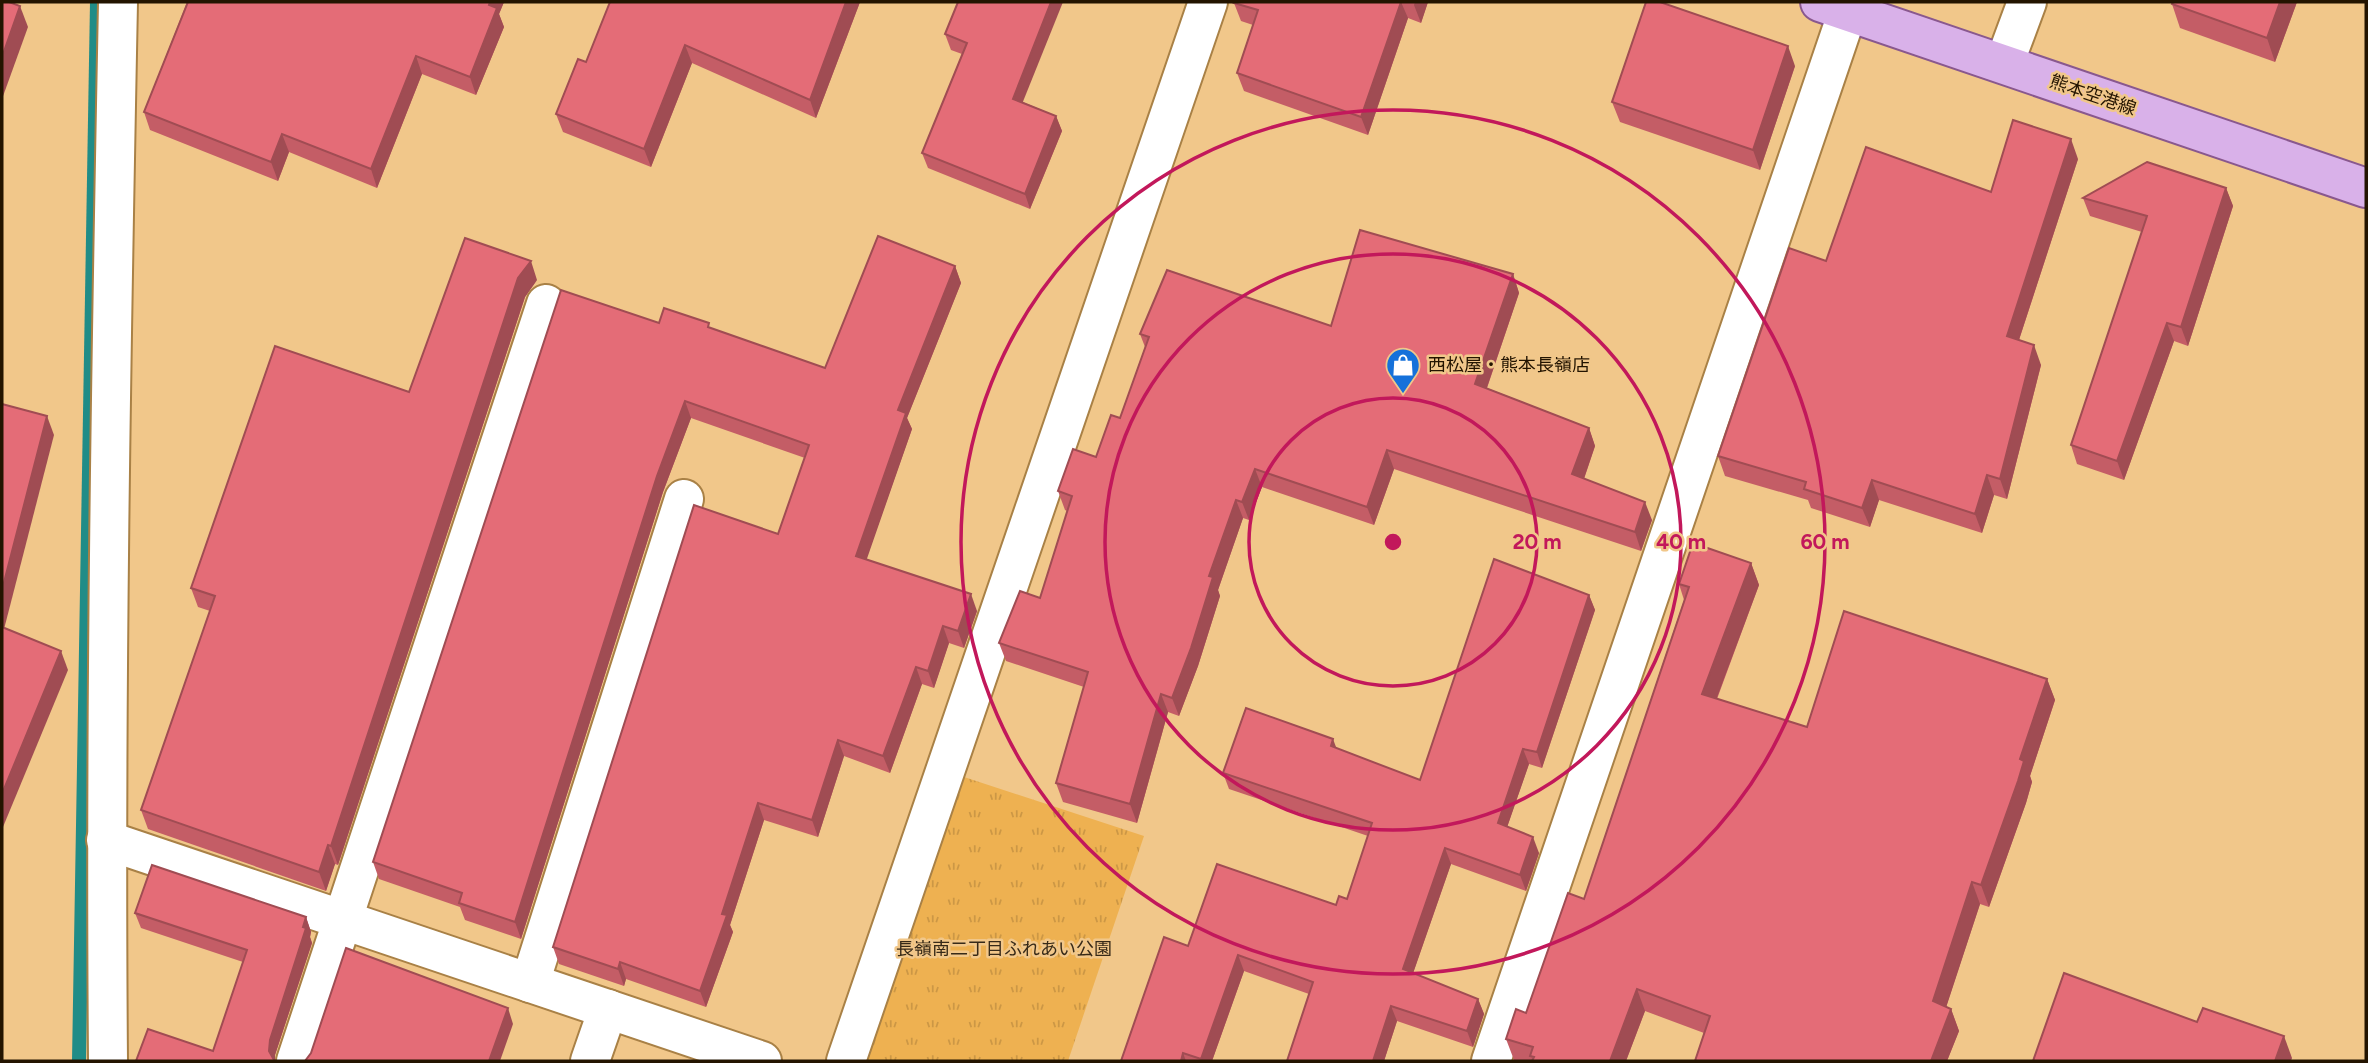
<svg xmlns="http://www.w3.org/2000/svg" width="2368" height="1063" font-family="Figtree,'Noto Sans JP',sans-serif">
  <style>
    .grass { fill: url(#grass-tufts) }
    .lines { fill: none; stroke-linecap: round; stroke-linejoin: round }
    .stream { stroke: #208c87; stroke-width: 14 }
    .minor-casing { stroke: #a98146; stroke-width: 42 }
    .major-casing { stroke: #89588e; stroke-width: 42 }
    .minor { stroke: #fff; stroke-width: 38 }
    .major { stroke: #d9b1e9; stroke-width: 38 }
    .wall { fill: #c45d66 }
    .shaded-wall { fill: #a04c53 }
    .building { fill: #e46c77; stroke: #a04c53; stroke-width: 2 }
    .ring { fill: none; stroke: #c2185b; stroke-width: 3.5 }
    .labels { text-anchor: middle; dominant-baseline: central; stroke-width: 5; stroke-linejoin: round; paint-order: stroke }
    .street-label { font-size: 18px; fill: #231400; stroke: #f1c78a }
    .poi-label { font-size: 18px; fill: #231400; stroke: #f1c78a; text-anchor: start }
    .park-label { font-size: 18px; fill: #372a18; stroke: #f1c78a }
    .centre { fill: #c2185b; stroke: #f1c78a; stroke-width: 3.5 }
    .ring-label { font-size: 21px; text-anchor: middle; font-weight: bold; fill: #c2185b; stroke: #f1c78a; stroke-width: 5; stroke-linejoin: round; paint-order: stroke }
  </style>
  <defs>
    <pattern id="grass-tufts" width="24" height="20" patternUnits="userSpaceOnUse" patternTransform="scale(1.75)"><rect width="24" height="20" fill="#eeb151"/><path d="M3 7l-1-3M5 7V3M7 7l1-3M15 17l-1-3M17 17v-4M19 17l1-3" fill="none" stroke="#cc9745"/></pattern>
  </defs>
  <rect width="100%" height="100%" fill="#f1c78a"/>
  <path class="grass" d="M961,776L1144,836L1068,1061H865Z"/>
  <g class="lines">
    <path class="stream" d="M79,1061L97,2"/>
    <g class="minor-casing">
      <g id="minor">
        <path d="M2004,64L2027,2"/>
        <path d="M106,840L762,1061"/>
        <path d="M530,983L684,499"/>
        <path d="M108,1061C105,708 111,355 118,2"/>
        <path d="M296,1061L546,304"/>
        <path d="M590,1061L608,1009"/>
        <path d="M846,1061L1208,2"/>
        <path d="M1491,1061L1848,11"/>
      </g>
    </g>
    <g class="major-casing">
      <path id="major" d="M1820,2L2366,188"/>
    </g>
    <use href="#minor" class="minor"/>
    <use href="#major" class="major"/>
  </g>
  <g class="wall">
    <path d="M187,2H504L499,14L504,27L476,95L422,74L377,188L289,152L278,181L150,130L144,112Z"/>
    <path d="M860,2L816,118L692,63L651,167L563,132L556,114L586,62Z"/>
    <path d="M958,2L1023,102L1056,116L1062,131L1030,209L928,168L922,153L962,54L951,50L945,34Z"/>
    <path d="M1235,2H1428L1421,23L1408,18L1368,135L1244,91L1237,73L1253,25L1241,21L1234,3Z"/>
    <path d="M2297,2L2275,62L2180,28L2172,4Z"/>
    <path d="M1795,66L1760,170L1620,122L1612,102Z"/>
    <path d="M2078,159L2019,340L2041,365L2007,499L1994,495L1982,533L1879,500L1870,527L1811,508L1808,500L1725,476L1718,456L1826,261L1991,192Z"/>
    <path d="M2226,188L2233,206L2188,346L2174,341L2124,480L2077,464L2071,445L2142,232L2090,216L2083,198Z"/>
    <path d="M955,266L961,283L907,418L912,429L866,559L977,611L964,648L949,643L934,688L922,684L890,773L844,756L818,837L764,820L730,925L733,932L706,1007L626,979L624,986L559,964L553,947L778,534L805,458L691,418L663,492L521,939L465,920L460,907L379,879L373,862L659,323L711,328L825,368Z"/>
    <path d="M1513,274L1519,293L1487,388L1589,428L1595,446L1584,479L1652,520L1641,551L1394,469L1374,525L1262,487L1249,520L1243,518L1218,590L1220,596L1198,666L1179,716L1168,712L1137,823L1063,802L1056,783L1084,687L1006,661L999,643L1040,598L1067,511L1065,510L1058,491L1096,457L1120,418L1145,347L1140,334L1331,326Z"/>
    <path d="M537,280L525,297L338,865L335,864L326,891L148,829L141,810L210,611L198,607L191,588L409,392Z"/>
    <path d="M1751,563L1759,585L1717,699L1807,727L2047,679L2055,700L2030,776L2032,782L2026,803L1989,907L1980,904L1946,1007L1951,1009L1959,1031L1947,1061H1695L1704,1033L1645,1011L1626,1061L1514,1060L1506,1039L1526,1013L1584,899L1684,600L1679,584Z"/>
    <path d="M1589,595L1595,610L1542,768L1529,764L1507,827L1539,853L1526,891L1451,864L1413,973L1478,999L1484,1014L1473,1047L1397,1021L1384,1061H1287L1309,994L1244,971L1212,1061H1121L1188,946L1336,905L1347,899L1368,836L1229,789L1223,773L1337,749L1420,780Z"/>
    <path d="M135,913L306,917L311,932L310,937L312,943L275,1055L213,1051L243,962L141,928Z"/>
  </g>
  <g class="shaded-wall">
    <path d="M490,2H504L499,14L504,27L476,95L470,77Z"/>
    <path d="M846,2H860L816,118L810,100Z"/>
    <path d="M1051,2H1063L1018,114L1013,99Z"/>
    <path d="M1401,2L1408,18L1368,135L1361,117Z"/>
    <path d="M1415,2H1428L1421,23L1414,5Z"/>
    <path d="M2280,2H2297L2275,62L2267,38Z"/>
    <path d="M20,6L28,27L2,99V57Z"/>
    <path d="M685,45L692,63L651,167L644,149Z"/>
    <path d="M1788,46L1795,66L1760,170L1753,150Z"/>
    <path d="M416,56L422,74L377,188L371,169Z"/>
    <path d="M1056,116L1062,131L1030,209L1025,194Z"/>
    <path d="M282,134L289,152L278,181L271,162Z"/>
    <path d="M2071,139L2078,159L2014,355L2007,336Z"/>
    <path d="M2226,188L2233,206L2188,346L2181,327Z"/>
    <path d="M531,261L537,280L525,297L338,865L331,846L518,278Z"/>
    <path d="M955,266L961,283L907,418L912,429L862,573L856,556L898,410Z"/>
    <path d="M1513,274L1519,293L1482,402L1475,384Z"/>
    <path d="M2167,323L2174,341L2124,480L2117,461Z"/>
    <path d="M2034,345L2041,365L2007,499L2000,479Z"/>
    <path d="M685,401L691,418L663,492L521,939L515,922L657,476Z"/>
    <path d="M47,416L54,435L2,637V590Z"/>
    <path d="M1589,428L1595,446L1579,493L1572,474Z"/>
    <path d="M1387,450L1394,469L1374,525L1367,507Z"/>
    <path d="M1255,469L1262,487L1249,520L1242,502Z"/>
    <path d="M1987,475L1994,495L1982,533L1975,514Z"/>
    <path d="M1872,480L1879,500L1870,527L1862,508Z"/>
    <path d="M1236,500L1243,518L1218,590L1220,596L1198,666L1179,716L1172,698L1209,576Z"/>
    <path d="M1645,502L1652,520L1641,551L1635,532Z"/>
    <path d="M1751,563L1759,585L1710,716L1702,694Z"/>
    <path d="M971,594L977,611L964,648L958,631Z"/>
    <path d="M1589,595L1595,610L1542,768L1537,752Z"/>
    <path d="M943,626L949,643L934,688L928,671Z"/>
    <path d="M61,651L68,670L3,827L2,822V794Z"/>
    <path d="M916,667L922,684L890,773L883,756Z"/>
    <path d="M2047,679L2055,700L2030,776L2032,782L2026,803L1989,907L1981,885L2020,759Z"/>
    <path d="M1161,694L1168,712L1137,823L1130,804Z"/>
    <path d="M1333,739L1339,755L1331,746Z"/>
    <path d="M838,740L844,756L818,837L812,820Z"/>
    <path d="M1523,749L1529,764L1503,839L1498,823Z"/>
    <path d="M758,803L764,820L730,925L733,932L706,1007L700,991L722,914Z"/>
    <path d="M1533,837L1539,853L1526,891L1520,875Z"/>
    <path d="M328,845L335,864L326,891L319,872Z"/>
    <path d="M1445,848L1451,864L1409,985L1403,969Z"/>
    <path d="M1972,882L1980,904L1941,1023L1933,1001Z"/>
    <path d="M306,917L311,932L310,937L312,943L275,1055V1061L269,1051L270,1040Z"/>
    <path d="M1238,955L1244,971L1212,1061H1202L1201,1059Z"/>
    <path d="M620,962L626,979L624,986L618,969Z"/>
    <path d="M1637,989L1645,1011L1626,1061H1610Z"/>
    <path d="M1478,999L1484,1014L1473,1047L1467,1031Z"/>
    <path d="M1391,1006L1397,1021L1384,1061H1373Z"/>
    <path d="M508,1008L513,1024L500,1061H489Z"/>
    <path d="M1951,1009L1959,1031L1947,1061H1931Z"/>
    <path d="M2284,1036L2292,1058L2291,1061H2275Z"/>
    <path d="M1183,1053L1186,1061H1181Z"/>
  </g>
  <g class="building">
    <path d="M2,2H9L20,6L2,57Z"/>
    <path d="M188,2H490L489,5L497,8L470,77L416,56L371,169L282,134L271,162L144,112Z"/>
    <path d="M610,2H846L810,100L685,45L644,149L556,114L578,59L586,62Z"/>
    <path d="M958,2H1051L1013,99L1056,116L1025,194L922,153L967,43L945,34Z"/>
    <path d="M1235,2H1401L1361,117L1237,73L1258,10L1234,3Z"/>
    <path d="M1646,2H1660L1788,46L1753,150L1612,102Z"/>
    <path d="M2173,2H2280L2267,38L2172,4Z"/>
    <path d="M2013,120L2071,139L2007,336L2034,345L2000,479L1987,475L1975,514L1872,480L1862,508L1804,489L1806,482L1718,456L1789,248L1826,261L1866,147L1991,192Z"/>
    <path d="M2147,162L2226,188L2181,327L2167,323L2117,461L2071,445L2147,216L2083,198Z"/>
    <path d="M1360,230L1513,274L1475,384L1589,428L1572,474L1645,502L1635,532L1387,450L1367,507L1255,469L1242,502L1236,500L1209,576L1213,577L1191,648L1172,698L1161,694L1130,804L1056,783L1088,672L999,643L1020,591L1040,598L1072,496L1058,491L1073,449L1096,457L1111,415L1120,418L1149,337L1140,334L1167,270L1331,326Z"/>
    <path d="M878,236L955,266L898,410L906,413L856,556L971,594L958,631L943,626L928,671L916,667L883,756L838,740L812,820L758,803L722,914L727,915L700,991L620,962L618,969L553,947L694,505L778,534L809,445L685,401L657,476L515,922L459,903L462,893L373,862L561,290L659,323L664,308L709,323L708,327L825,368Z"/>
    <path d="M465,238L531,261L518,278L331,846L328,845L319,872L141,810L215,596L191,588L275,346L409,392Z"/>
    <path d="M2,404L47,416L2,590Z"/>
    <path d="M1693,543L1751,563L1702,694L1807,727L1844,611L2047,679L2020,759L2024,761L2018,781L1981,885L1972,882L1933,1001L1951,1009L1931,1061H1695L1710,1016L1637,989L1610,1061H1532L1534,1057L1530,1056L1533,1047L1506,1039L1516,1009L1526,1013L1568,893L1584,899L1689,587L1679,584Z"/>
    <path d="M1494,559L1589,595L1537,752L1523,749L1498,823L1533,837L1520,875L1445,848L1403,969L1478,999L1467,1031L1391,1006L1373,1061H1287L1313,982L1238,955L1201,1059L1183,1053L1181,1061H1121L1164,937L1188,946L1217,864L1336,905L1339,896L1347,899L1372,823L1223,773L1246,708L1333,739L1331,746L1420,780Z"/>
    <path d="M2,627L61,651L2,794Z"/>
    <path d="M152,865L306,917L303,927L306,928L270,1040L269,1051L274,1060L276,1061H136L148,1029L213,1051L247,950L135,913Z"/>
    <path d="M346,948L508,1008L489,1061H305L311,1053Z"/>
    <path d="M2064,973L2197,1022L2203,1008L2284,1036L2275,1061H2033Z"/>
  </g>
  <g class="ring">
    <circle cx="1393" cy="542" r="144"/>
    <circle cx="1393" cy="542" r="288"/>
    <circle cx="1393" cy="542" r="432"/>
  </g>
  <defs>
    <g id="shop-pin" transform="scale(1.75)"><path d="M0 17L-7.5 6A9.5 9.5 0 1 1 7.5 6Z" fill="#1571da" stroke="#f1c78a"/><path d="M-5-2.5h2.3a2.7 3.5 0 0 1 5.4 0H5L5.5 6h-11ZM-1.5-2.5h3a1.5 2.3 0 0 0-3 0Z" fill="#fff"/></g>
  </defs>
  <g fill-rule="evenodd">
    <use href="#shop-pin" x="1403" y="365"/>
  </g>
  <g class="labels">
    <g class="street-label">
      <text transform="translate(2093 95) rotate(19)">熊本空港線</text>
    </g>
    <g class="poi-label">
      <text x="1428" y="365">西松屋・熊本長嶺店</text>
    </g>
    <g class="park-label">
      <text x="1004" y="949">長嶺南二丁目ふれあい公園</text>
    </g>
  </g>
  <circle cx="1393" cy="542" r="10" class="centre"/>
  <g class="ring-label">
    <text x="1537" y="549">20 m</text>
    <text x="1681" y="549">40 m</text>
    <text x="1825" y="549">60 m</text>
  </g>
  <rect width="2368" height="1063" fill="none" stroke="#231400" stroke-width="7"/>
</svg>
